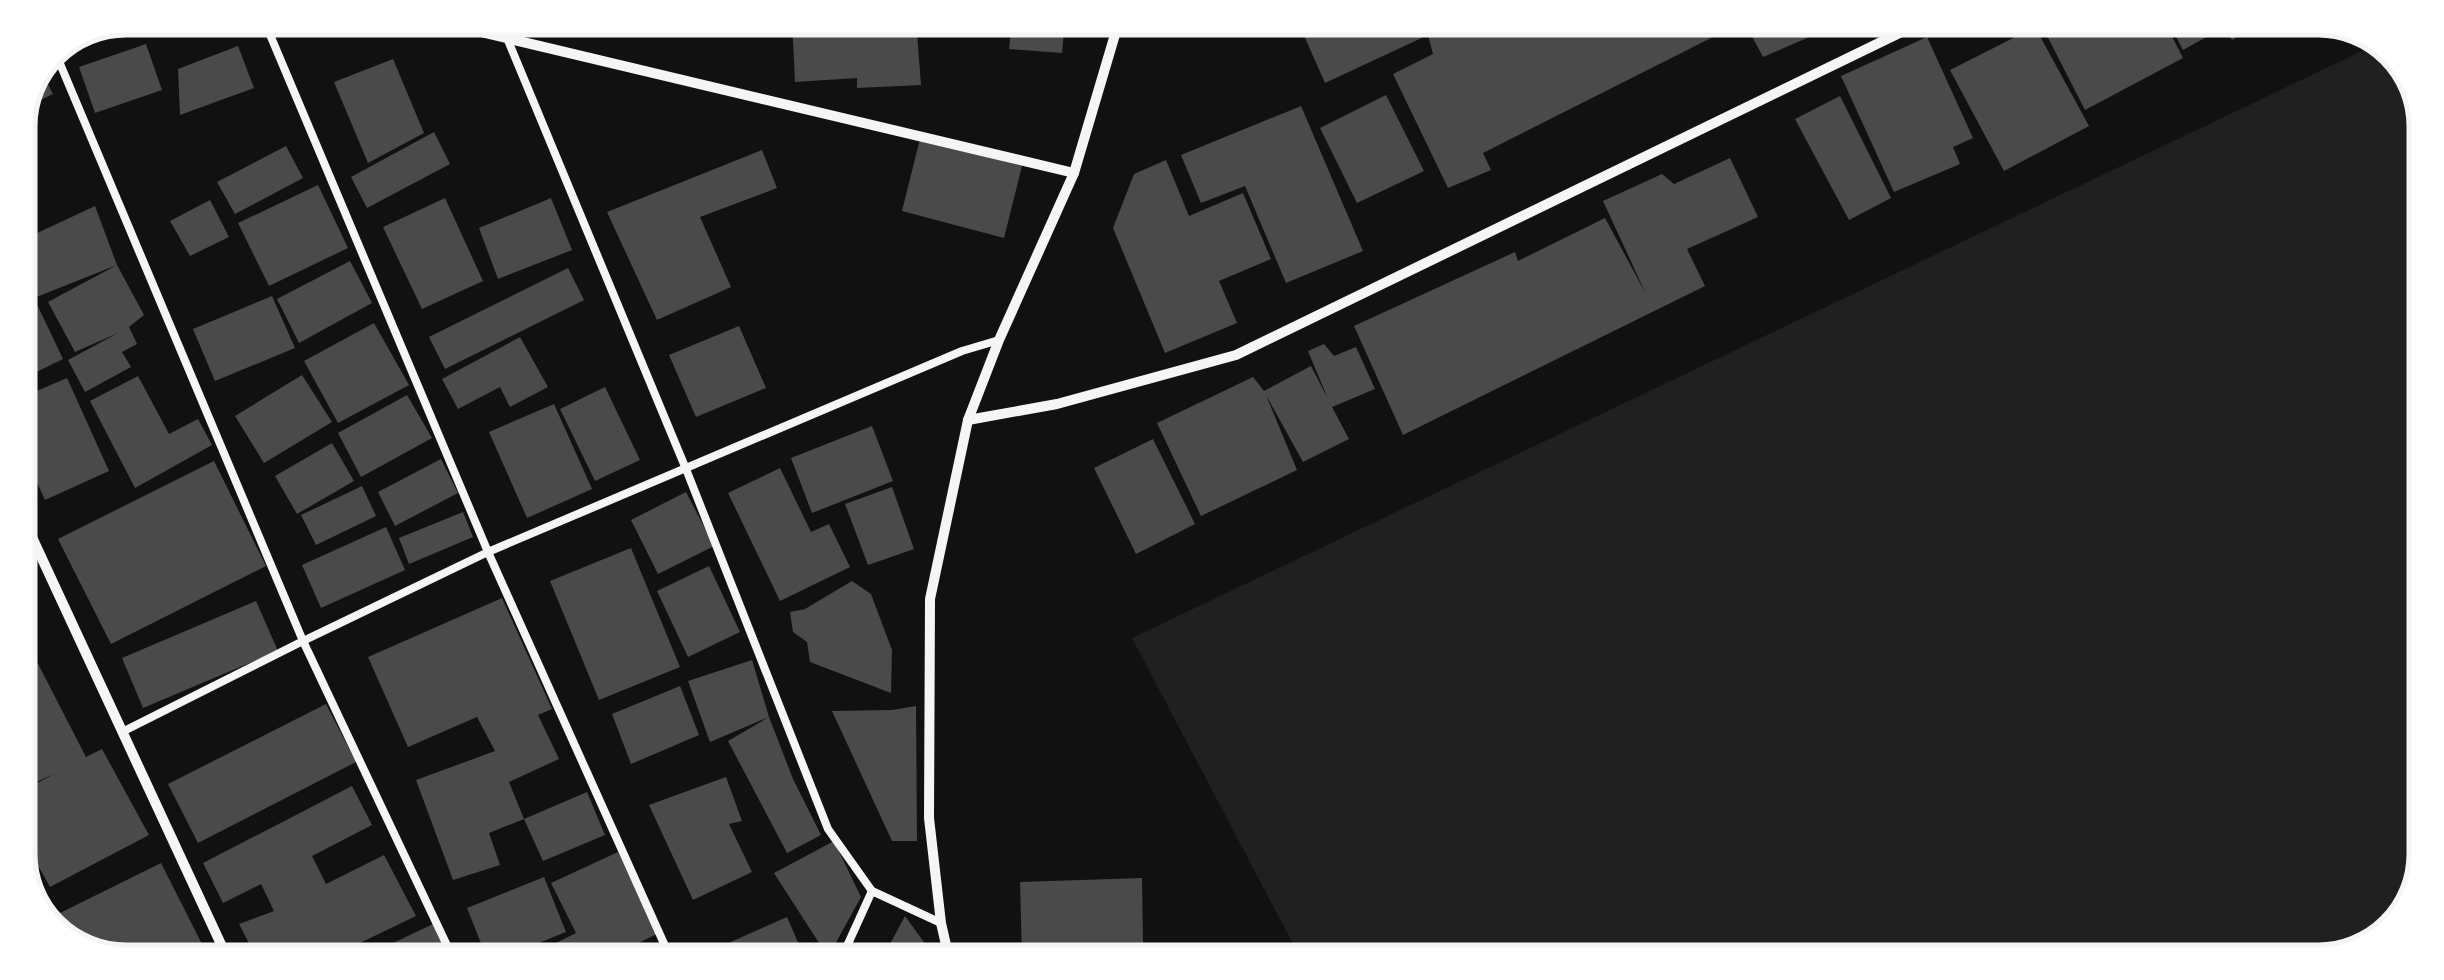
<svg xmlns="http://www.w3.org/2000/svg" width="2444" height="980" font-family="Overpass,sans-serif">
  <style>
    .green { fill: #202020 }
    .building { fill: #4a4a4a }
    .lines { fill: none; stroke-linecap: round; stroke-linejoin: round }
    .service { stroke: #f5f5f5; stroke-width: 8 }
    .minor { stroke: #f5f5f5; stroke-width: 10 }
    .rim { fill: none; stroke: #f5f5f5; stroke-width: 5 }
  </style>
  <rect width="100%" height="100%" fill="#111"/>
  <path class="green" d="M2381,42L2404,60L2426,118L2418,895L2379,944L2319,962L1301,959L1132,638Z"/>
  <g class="building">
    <path d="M149,18H191L152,37Z"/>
    <path d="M792,20H916L921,85L857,88V78L795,82Z"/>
    <path d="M1012,21H1065L1062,53L1009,49Z"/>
    <path d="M1298,22L1714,23L1719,34L1483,153L1491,170L1448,188L1393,74L1433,54L1428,35L1325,83Z"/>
    <path d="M1745,23L1840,24L1763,57Z"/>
    <path d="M2041,24L2166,25L2183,58L2085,110Z"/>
    <path d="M2170,25H2219L2221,29L2183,50Z"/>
    <path d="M2223,25H2259L2232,40Z"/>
    <path d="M2035,27L2089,126L2004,171L1950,70Z"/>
    <path d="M1927,37L1973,138L1953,147L1960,164L1894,192L1841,76Z"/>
    <path d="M146,44L162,90L95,113L79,67Z"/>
    <path d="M238,46L254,88L180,115L178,69Z"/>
    <path d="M393,59L424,133L368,163L334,82Z"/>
    <path d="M40,69L53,94L22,109Z"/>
    <path d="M1386,95L1424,171L1357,203L1320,128Z"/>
    <path d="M1840,96L1891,198L1849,220L1795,119Z"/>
    <path d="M1301,106L1363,251L1286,283L1245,186L1201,203L1181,155Z"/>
    <path d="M434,132L450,164L367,208L351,177Z"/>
    <path d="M920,139L1022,166L1004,238L902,211Z"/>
    <path d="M286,146L303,178L235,214L217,182Z"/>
    <path d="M762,150L777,188L700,217L731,287L657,320L607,212Z"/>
    <path d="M1730,158L1758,217L1687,249L1705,286L1403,435L1354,326L1515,252L1518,261L1605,218L1646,294L1603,201L1662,174L1674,184Z"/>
    <path d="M1166,160L1189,216L1243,193L1271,259L1219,281L1237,323L1165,353L1113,228L1134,174Z"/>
    <path d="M318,185L348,248L269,286L238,223Z"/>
    <path d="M445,198L483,281L422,309L383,227Z"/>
    <path d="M551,198L572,250L498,279L479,228Z"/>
    <path d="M210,200L229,237L190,256L170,221Z"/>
    <path d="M95,206L117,265L144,315L129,327L137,344L122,352L131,367L85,392L68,360L118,333L75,352L48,302L117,265L34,298L63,359L18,381V242Z"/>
    <path d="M350,261L372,303L299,343L277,299Z"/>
    <path d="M568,268L584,300L445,369L429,337Z"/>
    <path d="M272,296L295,348L215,381L193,329Z"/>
    <path d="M374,323L409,385L338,423L304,361Z"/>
    <path d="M739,326L766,388L696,417L669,355Z"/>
    <path d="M520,337L548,387L510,407L500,387L458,409L442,379Z"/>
    <path d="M1324,344L1334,356L1356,347L1375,389L1332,407L1349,439L1303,462L1266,395L1297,470L1201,516L1157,423L1253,377L1264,391L1311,366L1328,399L1308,351Z"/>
    <path d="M302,375L332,422L264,463L235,416Z"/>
    <path d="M138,376L169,434L198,419L212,445L135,488L90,401Z"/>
    <path d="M67,378L109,471L45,500L18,440V399Z"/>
    <path d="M605,387L640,460L595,481L560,409Z"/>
    <path d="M407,395L432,438L361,477L338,433Z"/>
    <path d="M554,404L592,489L527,518L489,432Z"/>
    <path d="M872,426L893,481L812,513L791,458Z"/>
    <path d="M1153,439L1195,524L1136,554L1094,468Z"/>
    <path d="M332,443L354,481L297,514L275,476Z"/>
    <path d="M441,459L458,493L395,526L378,492Z"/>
    <path d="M214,461L266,566L111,644L58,539Z"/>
    <path d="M780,468L811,532L829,524L850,567L780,601L728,493Z"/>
    <path d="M362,486L376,516L316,545L301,515Z"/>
    <path d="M892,487L914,549L868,565L845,504Z"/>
    <path d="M686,492L714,546L658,574L631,520Z"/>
    <path d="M463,512L473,537L409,564L399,538Z"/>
    <path d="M386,527L405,570L321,608L302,565Z"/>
    <path d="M631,548L680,667L599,700L550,581Z"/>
    <path d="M709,566L740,632L688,657L657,591Z"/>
    <path d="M852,581L871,594L892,650L891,693L810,662L807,642L793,632L790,612L805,609Z"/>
    <path d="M502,598L552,709L538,715L559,759L509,782L524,819L587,792L605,835L543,861L524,819L489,833L500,865L453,880L416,780L495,751L477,717L408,747L368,657Z"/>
    <path d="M256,601L278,651L143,708L122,658Z"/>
    <path d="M18,625L86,757L102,749L149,835L50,887L18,829V793L54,774L18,790Z"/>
    <path d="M752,660L769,717L793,779L821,835L787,853L728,741L769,717L710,742L688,681Z"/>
    <path d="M680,686L699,735L631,764L612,714Z"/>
    <path d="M326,704L356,762L198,843L168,784Z"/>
    <path d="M916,706L917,841H892L832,711L892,710Z"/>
    <path d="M726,777L742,821L729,824L752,872L693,900L649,805Z"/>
    <path d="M352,786L372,825L312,856L326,884L384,855L416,916L335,955H255L239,924L274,911L261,884L223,903L203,863Z"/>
    <path d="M834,841L861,897L828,957L774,873Z"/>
    <path d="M618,852L657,934L611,956H530L576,933L551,883Z"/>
    <path d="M161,863L206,952L201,955L85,954L69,942L56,915Z"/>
    <path d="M544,877L566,932L506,956H486L467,908Z"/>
    <path d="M1142,878L1143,943L1149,958H1022L1020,882Z"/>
    <path d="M905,916L926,945L928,957H883Z"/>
    <path d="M787,917L803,954L797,957H710L708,952Z"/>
    <path d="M435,923L451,956L368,955Z"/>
    <path d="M658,945L665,957L639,956Z"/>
  </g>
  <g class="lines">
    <g class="service">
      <path d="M263,18L488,552L670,957"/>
      <path d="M507,38L686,469L828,829L872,891L941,923"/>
      <path d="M53,47L303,641L452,956"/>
      <path d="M122,732L303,641L488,552L962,351L999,340"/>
      <path d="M842,957L872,891"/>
    </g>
    <g class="minor">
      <path d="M426,19L1074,173"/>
      <path d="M968,420L1057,404L1236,355L1918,24"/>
      <path d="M18,507L226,955"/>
      <path d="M949,958L941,923L929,818L930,599L968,420L999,340L1074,173L1119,21"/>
    </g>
  </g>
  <path d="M0 0H2444V980H0ZM126 35H2318A91 91 0 0 1 2409 126V854A91 91 0 0 1 2318 945H126A91 91 0 0 1 35 854V126A91 91 0 0 1 126 35Z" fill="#fff" fill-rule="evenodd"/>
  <path class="rim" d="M126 35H2318A91 91 0 0 1 2409 126V854A91 91 0 0 1 2318 945H126A91 91 0 0 1 35 854V126A91 91 0 0 1 126 35Z"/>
</svg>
